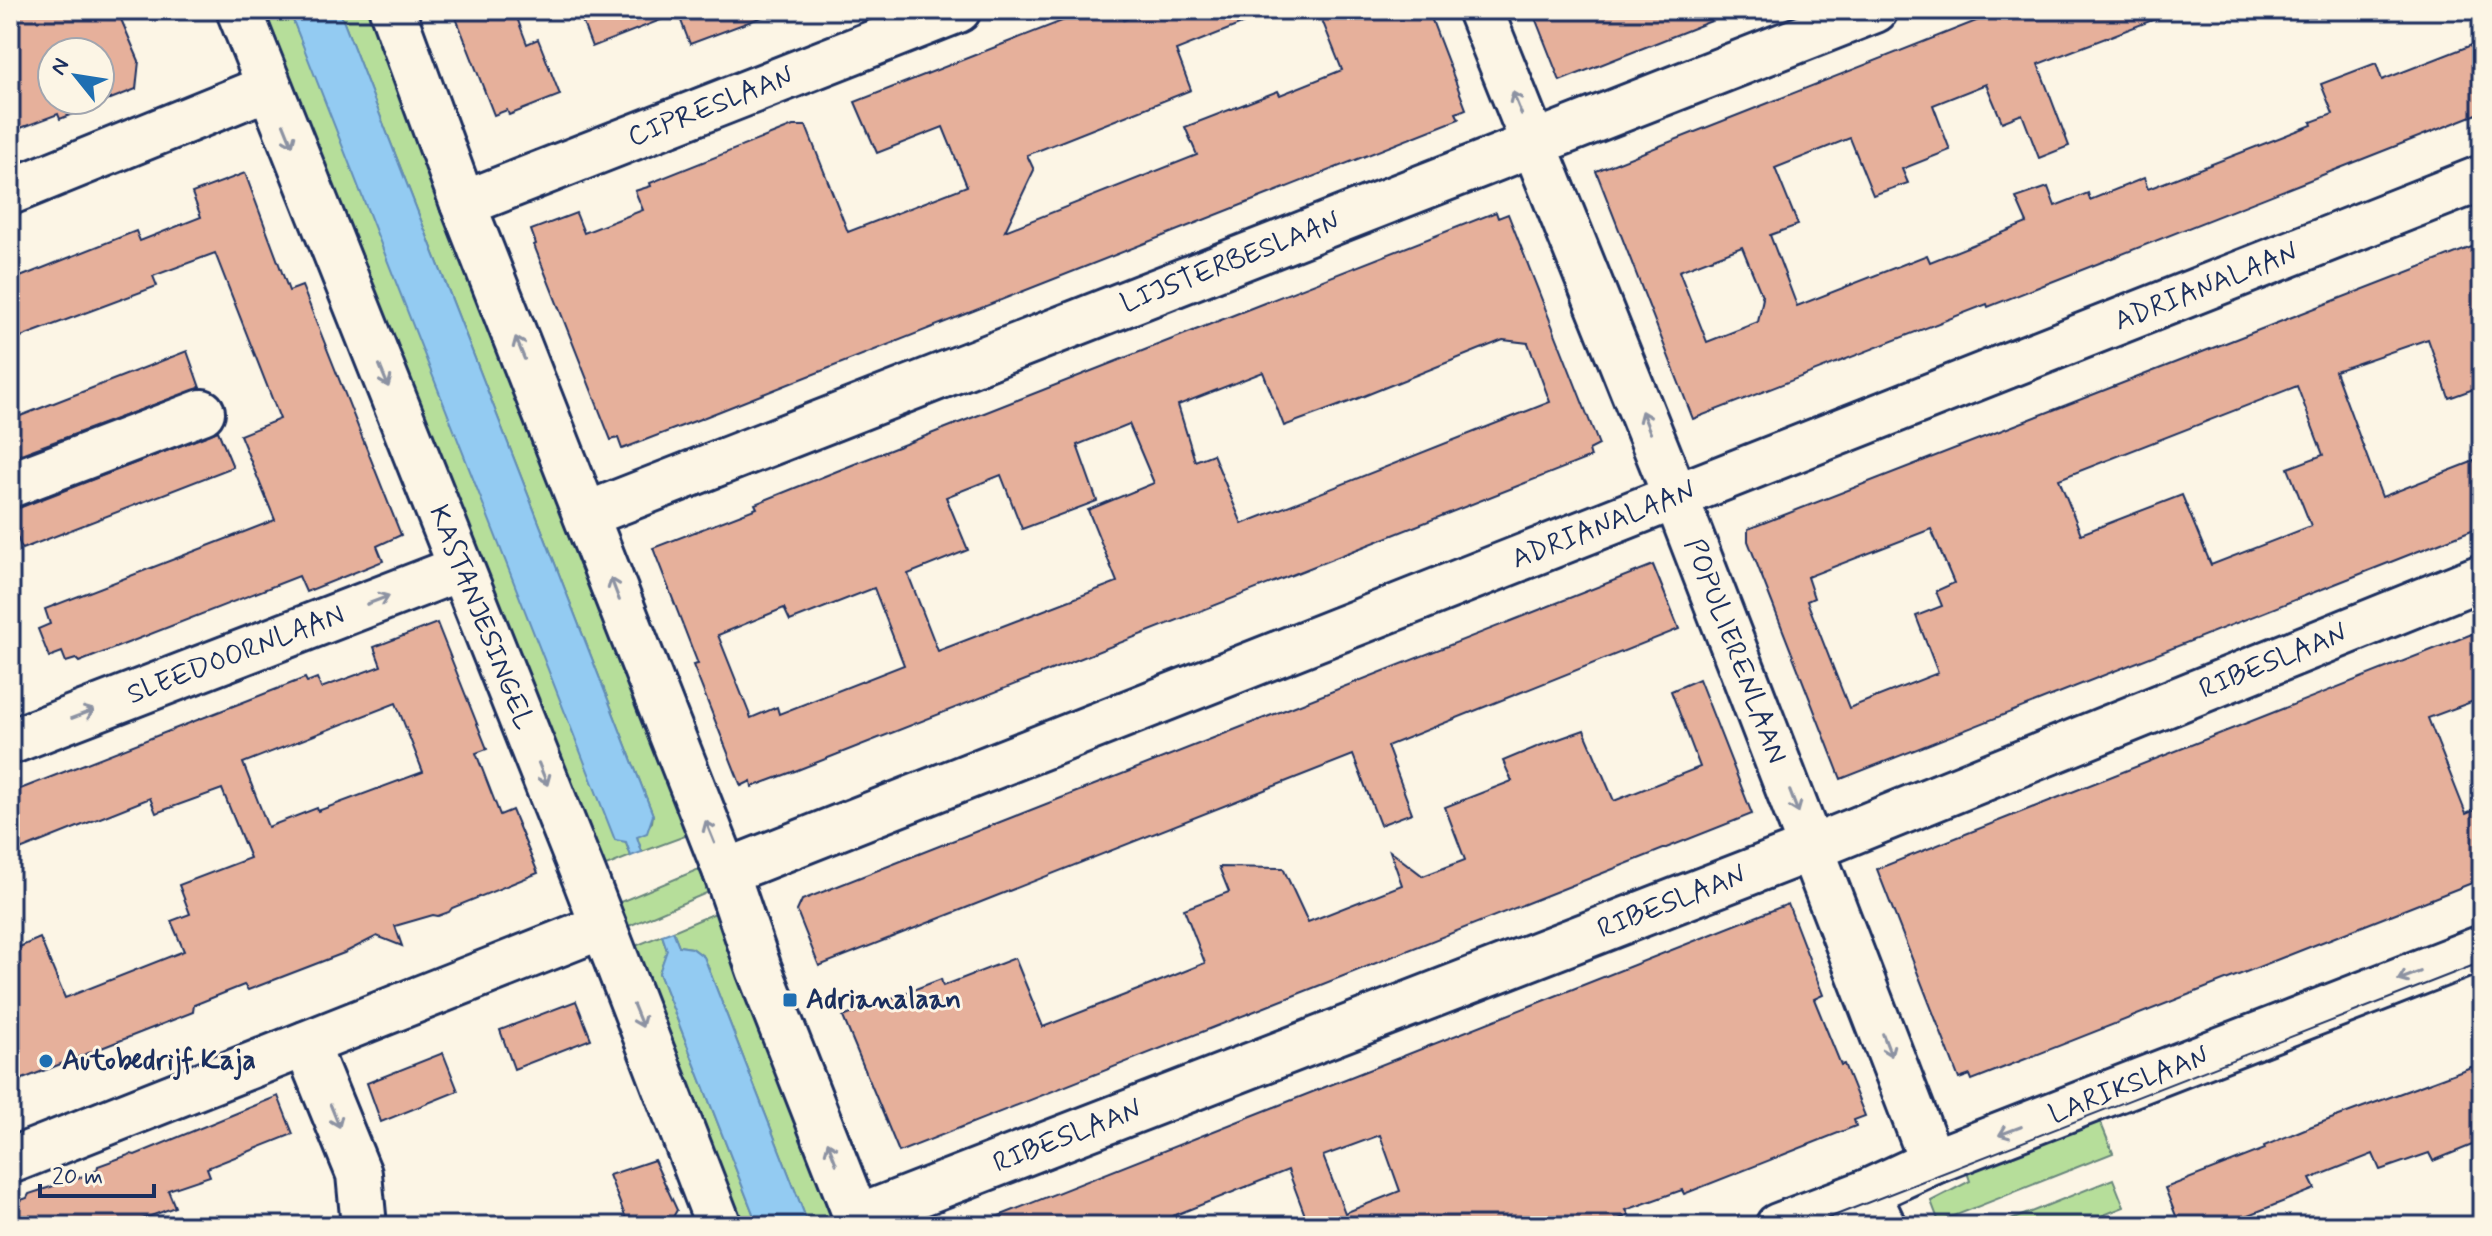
<svg xmlns="http://www.w3.org/2000/svg" width="2492" height="1236" font-family="Mynerve,sans-serif">
  <style>
    .green { fill: #b6de9a; stroke: #68867c; stroke-width: 2 }
    .water { fill: #93cbf2; stroke: #638db7; stroke-width: 2 }
    .building { fill: #e6b09b; stroke: #1b2f5e; stroke-width: 2; fill-rule: evenodd }
    .lines { fill: none; stroke-linecap: round; stroke-linejoin: round }
    .street-casing { stroke: #1b2f5e; stroke-width: 50 }
    .secondary-casing { stroke: #1b2f5e; stroke-width: 50 }
    .street { stroke: #fcf5e5; stroke-width: 44 }
    .secondary { stroke: #fcf5e5; stroke-width: 44 }
    .tram { stroke: #1b2f5e; stroke-width: 2 }
    .oneway { stroke: #8c92a2 }
    .poi-dot { fill: #1f6fb2; stroke: #fcf5e5; stroke-width: 3 }
    .labels { text-anchor: middle; dominant-baseline: central; stroke-width: 6; stroke-linejoin: round; paint-order: stroke }
    .street-label { font-size: 28px; fill: #1b2f5e; stroke: #fcf5e5 }
    .poi-label { font-size: 28px; font-weight: bold; fill: #1b2f5e; stroke: #fcf5e5; text-anchor: start }
  </style>
  <rect width="100%" height="100%" fill="#fcf5e5"/>
  <filter id="ink" filterUnits="userSpaceOnUse"><feTurbulence type="fractalNoise" baseFrequency=".0125" numOctaves="2"/><feDisplacementMap in="SourceGraphic" scale="16" xChannelSelector="R" yChannelSelector="G"/><feConvolveMatrix kernelMatrix="1 2 1 2 8 2 1 2 1" color-interpolation-filters="sRGB"/></filter>
  <g filter="url(#ink)">
    <g class="green">
      <path d="M251,10H289L631,856L596,870Z"/>
      <path d="M339,10H370L688,835L642,852L637,837L652,822L653,815Z"/>
      <path d="M699,869L709,892L622,929L613,905Z"/>
      <path d="M720,911L844,1226H809L704,957L692,948L679,946L673,931Z"/>
      <path d="M662,935L667,951L659,973L758,1226H735L628,949Z"/>
      <path d="M2100,1121L2113,1153L1939,1222L1931,1201L1970,1181L1967,1172Z"/>
      <path d="M2113,1179L2124,1207L2076,1226H1996Z"/>
    </g>
    <g class="water">
      <path d="M289,10H339L653,815L647,833L637,837L642,852L631,856L626,842L615,840Z"/>
      <path d="M673,931L679,946L692,948L704,957L809,1226H758L659,973L667,950L662,935Z"/>
    </g>
    <g class="building">
      <path d="M10,10H117L139,61L136,89L60,119L58,114L10,132ZM52,52H100V100H52Z"/>
      <path d="M453,10H514L527,44L538,39L560,95L509,115L507,110L494,115Z"/>
      <path d="M578,10H772L773,13L690,44L678,13L592,47Z"/>
      <path d="M1090,10H1120L1124,20L1148,10H1271L1272,12L1176,50L1191,90L1027,155L1034,170L1005,231L1197,155L1185,127L1278,91L1280,95L1342,70L1318,10H1428L1466,109L1456,113L1459,119L700,419L622,449L618,438L611,440L534,245L536,244L531,230L576,213L584,233L643,210L635,191L651,186L650,183L793,126H806L848,232L967,186L943,127L877,153L855,102Z"/>
      <path d="M1532,10H1734V12L1560,81Z"/>
      <path d="M2004,10H2170L2171,13L2038,64L2069,146L2039,158L2022,114L2002,122L1986,84L1933,105L1950,150L1902,169L1908,183L1873,195L1850,138L1775,168L1798,225L1770,235L1797,306L1927,255L1930,262L2027,223L2016,198L2048,187L2055,206L2088,193L2090,200L2144,178L2148,189L2312,125L2311,122L2333,114L2321,84L2376,63L2382,80L2482,41V112L1988,307L1987,304L1693,419L1596,171ZM1742,247L1763,298L1758,322L1707,342L1679,271Z"/>
      <path d="M245,173L289,291L302,286L401,535L377,546L383,561L306,592L299,576L79,662L76,659L66,662L62,652L49,657L38,629L50,624L45,609L275,520L240,435L280,419L215,253L153,276L157,286L10,341V281L136,231L140,241L201,217L192,193Z"/>
      <path d="M1496,212L1498,218L1508,214L1553,328L1599,445L1589,450L1591,457L795,771L752,787L751,781L741,786L693,665L698,664L653,548L757,508L755,504L862,461ZM1503,340L1528,343L1550,402L1242,524L1213,454L1195,461L1178,405L1263,372L1284,426L1349,402ZM1129,424L1154,483L1088,510L1117,582L938,651L908,574L968,550L946,497L1001,475L1022,529L1097,501L1077,445ZM874,588L904,665L779,714L777,707L751,718L718,635L784,608L790,621Z"/>
      <path d="M2482,243V386L2449,398L2428,339L2335,371L2382,497L2482,458V526L1841,779L1748,541V529ZM2297,386L2323,455L2288,468L2311,526L2211,565L2182,495L2081,534L2059,479ZM1931,529L1954,583L1936,591L1942,606L1916,616L1938,673L1849,708L1807,601L1814,598L1807,577Z"/>
      <path d="M187,351L200,388L10,458V420Z"/>
      <path d="M218,431L233,467L22,549L10,519V509L19,508Z"/>
      <path d="M1653,565L1679,629L1387,746L1412,813L1380,825L1353,755L819,966L797,911L802,900Z"/>
      <path d="M437,623L487,749L476,753L500,815L512,810L538,873L452,908L449,912L438,916L433,915L395,926L402,946L377,936L344,953L248,990L244,985L194,1005L193,1012L10,1084V951L40,938L65,998L184,951L171,921L190,914L179,885L250,858L222,789L156,813L150,798L10,854V793L305,678L307,682L317,678L321,688L381,666L374,647ZM396,703L423,772L318,811L317,808L268,827L243,763Z"/>
      <path d="M2482,630V698L2428,718L2466,814L2482,807V879L1995,1071L1972,1080L1970,1075L1959,1079L1877,869Z"/>
      <path d="M1699,679L1752,814L899,1152L843,1017L941,979L943,986L1015,958L1043,1027L1153,984L1205,963L1184,909L1229,892L1219,867L1283,868L1308,922L1402,885L1390,851L1423,876L1465,860L1445,807L1512,781L1503,761L1539,746L1584,730L1614,801L1700,767L1671,691Z"/>
      <path d="M1788,904L1823,995L1814,999L1841,1065L1844,1064L1865,1116L1854,1120L1856,1126L1684,1194L1682,1190L1626,1210L1629,1215L1601,1226H1309L1288,1170L1148,1226H982L981,1223ZM1380,1135L1400,1191L1345,1213L1323,1156Z"/>
      <path d="M576,1001L591,1039L514,1069L500,1030Z"/>
      <path d="M443,1053L458,1091L381,1122L367,1083Z"/>
      <path d="M2482,1063V1141L2433,1161L2429,1153L2380,1170L2373,1154L2310,1179L2315,1189L2221,1226H2180L2165,1188L2265,1149L2264,1146L2312,1126Z"/>
      <path d="M278,1096L293,1134L207,1168L210,1176L168,1190L175,1207L124,1226H22L12,1203L27,1198L29,1194L81,1177L97,1170L98,1166L131,1154L135,1155Z"/>
      <path d="M654,1160L677,1210L668,1226H629L609,1175Z"/>
    </g>
    <g class="lines">
      <g class="street-casing">
        <g id="street">
          <path id="s1" d="M1480,10L1675,495L1932,1162"/>
          <path d="M10,192L269,87"/>
          <path id="s2" d="M463,204L958,10"/>
          <path d="M10,485L202,412"/>
          <path id="s3" d="M586,515L1875,10"/>
          <path id="s4" d="M10,742L461,568"/>
          <path id="s5" d="M726,872L2482,178"/>
          <path d="M306,1044L359,1174L364,1226"/>
          <path d="M1867,1192L1883,1226"/>
          <path id="s6" d="M857,1218L1812,848L2482,577"/>
          <path id="s7" d="M1778,1226L1867,1192L1932,1162L2482,948"/>
        </g>
      </g>
      <g class="secondary-casing">
        <g id="secondary">
          <path id="s8" d="M239,10L586,881L719,1226"/>
          <path d="M392,10L463,204L726,872L759,969L860,1226"/>
          <path d="M10,1161L603,926"/>
        </g>
      </g>
      <use href="#street" class="street"/>
      <use href="#secondary" class="secondary"/>
      <path class="tram" d="M1808,1226L2482,962"/>
    </g>
    <defs><path id="oneway-shaft" d="M-6 0H5M1.5-3L5.5 0L1.5 3" fill="none" stroke-width="1.6" stroke-linecap="round" stroke-linejoin="round" transform="scale(2)"/></defs>
    <g class="oneway">
      <use href="#oneway-shaft" transform="translate(1517 103) rotate(-112)"/>
      <use href="#oneway-shaft" transform="translate(288 135) rotate(68)"/>
      <use href="#oneway-shaft" transform="translate(520 348) rotate(-112)"/>
      <use href="#oneway-shaft" transform="translate(384 376) rotate(68)"/>
      <use href="#oneway-shaft" transform="translate(1646 422) rotate(-112)"/>
      <use href="#oneway-shaft" transform="translate(615 589) rotate(-111)"/>
      <use href="#oneway-shaft" transform="translate(378 600) rotate(-21)"/>
      <use href="#oneway-shaft" transform="translate(83 714) rotate(-21)"/>
      <use href="#oneway-shaft" transform="translate(543 774) rotate(68)"/>
      <use href="#oneway-shaft" transform="translate(1794 802) rotate(69)"/>
      <use href="#oneway-shaft" transform="translate(710 832) rotate(-112)"/>
      <use href="#oneway-shaft" transform="translate(2409 976) rotate(159)"/>
      <use href="#oneway-shaft" transform="translate(638 1016) rotate(68)"/>
      <use href="#oneway-shaft" transform="translate(1887 1045) rotate(69)"/>
      <use href="#oneway-shaft" transform="translate(335 1116) rotate(68)"/>
      <use href="#oneway-shaft" transform="translate(2010 1131) rotate(159)"/>
      <use href="#oneway-shaft" transform="translate(832 1153) rotate(-111)"/>
    </g>
  </g>
  <g class="poi-dot">
    <rect x="782" y="992" width="16" height="16" rx="4"/>
    <circle cx="46" cy="1061" r="8"/>
  </g>
  <g class="labels">
    <g class="street-label">
      <text stroke="none"><textPath href="#s2" startOffset="266">CIPRESLAAN</textPath></text>
      <text stroke="none"><textPath href="#s3" startOffset="692">LIJSTERBESLAAN</textPath></text>
      <text stroke="none"><textPath href="#s5" startOffset="1592">ADRIANALAAN</textPath></text>
      <text stroke="none"><textPath href="#s5" startOffset="944">ADRIANALAAN</textPath></text>
      <text stroke="none"><textPath href="#s8" startOffset="654">KASTANJESINGEL</textPath></text>
      <text stroke="none"><textPath href="#s1" startOffset="690">POPULIERENLAAN</textPath></text>
      <text stroke="none"><textPath href="#s4" startOffset="242">SLEEDOORNLAAN</textPath></text>
      <text stroke="none"><textPath href="#s6" startOffset="1522">RIBESLAAN</textPath></text>
      <text stroke="none"><textPath href="#s6" startOffset="874">RIBESLAAN</textPath></text>
      <text stroke="none"><textPath href="#s7" startOffset="378">LARIKSLAAN</textPath></text>
      <text stroke="none"><textPath href="#s6" startOffset="226">RIBESLAAN</textPath></text>
    </g>
    <g class="poi-label">
      <text x="806" y="1000">Adrianalaan</text>
      <text x="62" y="1061">Autobedrijf Kaja</text>
    </g>
  </g>
  <rect width="2492" height="1236" fill="none" stroke="#fcf5e5" stroke-width="40"/>
  <rect x="20" y="20" width="2452" height="1196" fill="none" stroke="#1b2f5e" stroke-width="3" filter="url(#ink)"/>
  <g transform="translate(76 76) rotate(300)"><circle r="38" fill="#fcf5e5" stroke="#a2a6af" stroke-width="2"/>
  <path d="M0-6L14 30L0 20L-14 30Z" fill="#1f6fb2"/>
  <text y="-12" font-size="22" font-weight="bold" text-anchor="middle" fill="#1b2f5e">N</text>
  </g>
  <path d="M40 1184v12h114v-12" fill="none" stroke="#1b2f5e" stroke-width="4"/>
  <text x="52" y="1184" font-size="24" fill="#1b2f5e" stroke="#fcf5e5" stroke-width="6" paint-order="stroke">20 m</text>
</svg>
